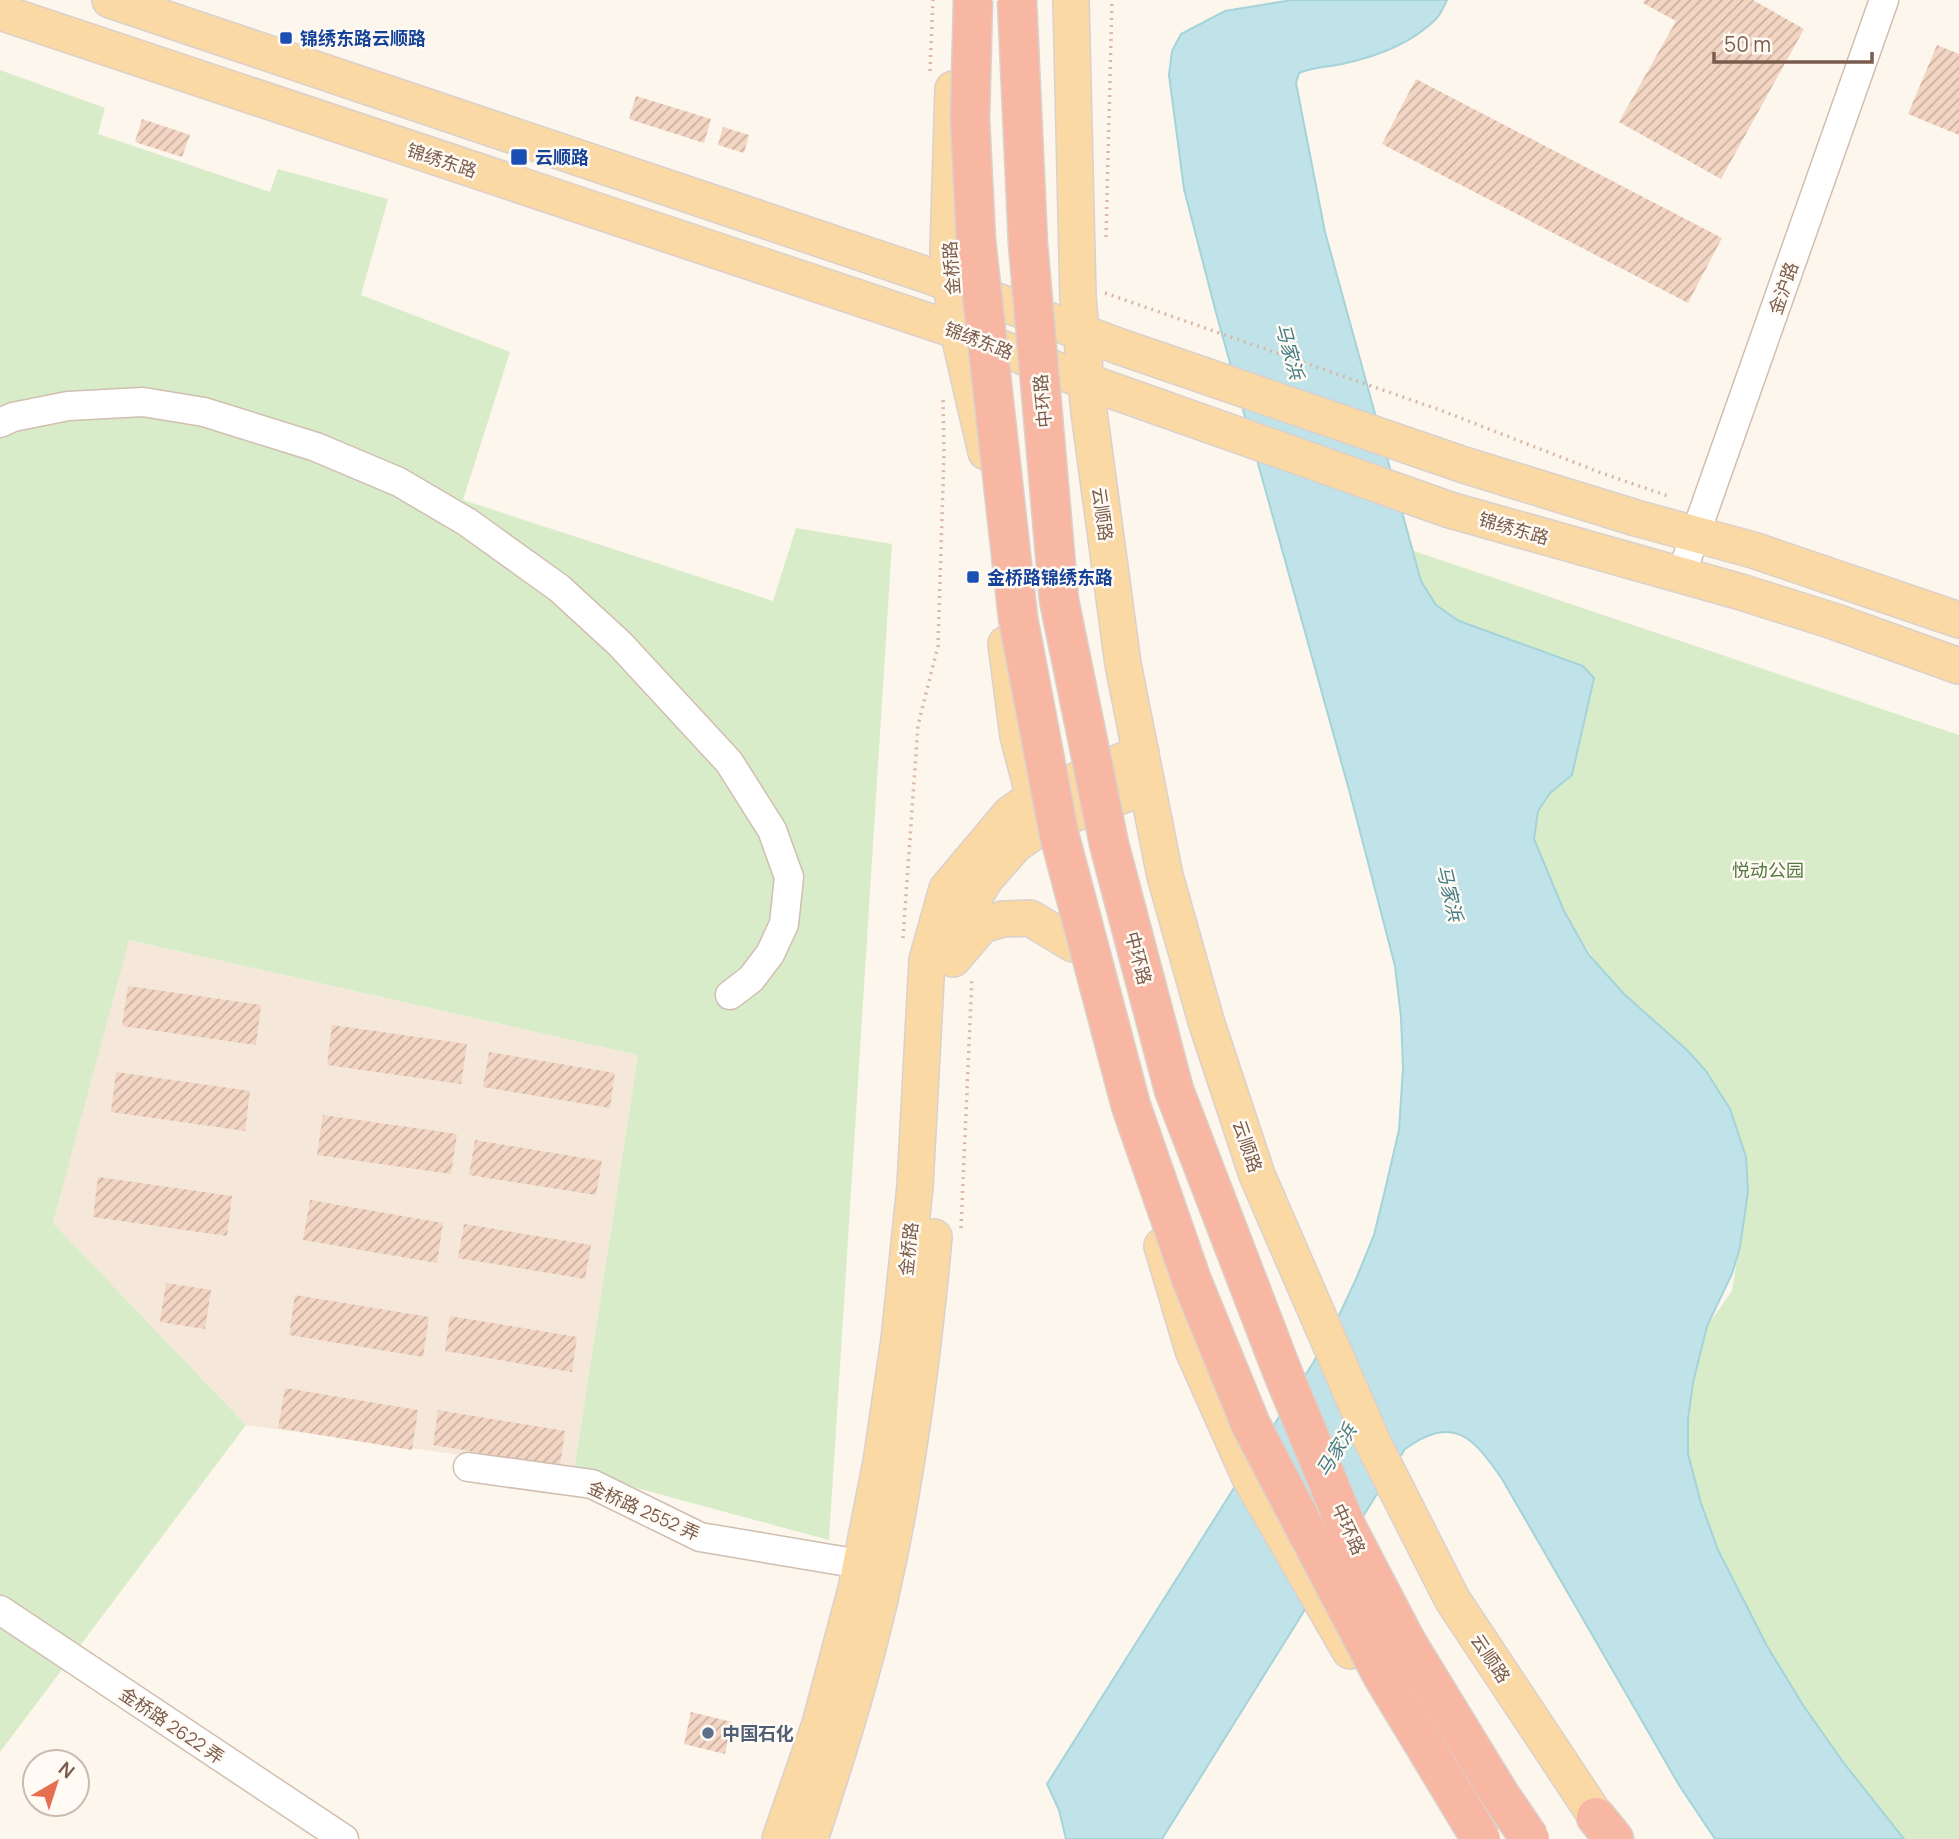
<svg xmlns="http://www.w3.org/2000/svg" width="1959" height="1839" font-family="Manrope,'Noto Sans SC',sans-serif">
  <style>
    .residential { fill: #f5e8da }
    .park { fill: #d8ecc9 }
    .water { fill: #bfe3e8; stroke: #a5d3da; stroke-width: 2 }
    .building { fill: url(#building-hatch) }
    .lines { fill: none; stroke-linecap: round; stroke-linejoin: round }
    .minor-casing { stroke: #d1beb0; stroke-width: 31 }
    .major-casing { stroke: #dad1cd; stroke-width: 38 }
    .highway-casing { stroke: #dad1cd; stroke-width: 41 }
    .path { stroke: #d9b8a5; stroke-width: 3.5; stroke-dasharray: 2 5; stroke-linecap: butt }
    .minor { stroke: #fff; stroke-width: 28 }
    .major { stroke: #fbd9a5; stroke-width: 35 }
    .highway { stroke: #f7b7a3; stroke-width: 38 }
    .highway-bridge-casing { stroke: #dad1cd; stroke-width: 41; stroke-linecap: butt }
    .highway-bridge { stroke: #f7b7a3; stroke-width: 38 }
    .transit-dot { fill: #1a4fb4; stroke: #fffaf3; stroke-width: 2.5 }
    .service-dot { fill: #5c6f8a; stroke: #fffaf3; stroke-width: 2.5 }
    .labels { text-anchor: middle; dominant-baseline: central; stroke-width: 5; stroke-linejoin: round; paint-order: stroke }
    .transit-label { font-size: 18px; font-weight: bold; fill: #164399; stroke: #fffaf3; text-anchor: start }
    .street-label { font-size: 18px; fill: #7a5c4d; stroke: #fffaf3 }
    .park-label { font-size: 18px; fill: #537a41; stroke: #fffaf3 }
    .service-label { font-size: 18px; font-weight: bold; fill: #4e5e75; stroke: #fffaf3; text-anchor: start }
    .water-label { font-size: 19px; font-style: italic; fill: #437c86; stroke: #fffaf3 }
  </style>
  <defs>
    <pattern id="building-hatch" width="6" height="6" patternUnits="userSpaceOnUse" patternTransform="scale(1.75)"><rect width="6" height="6" fill="#f3d5c3"/><path d="M-1 1l2-2M0 6l6-6M5 7l2-2" fill="none" stroke="#cab0a1"/></pattern>
  </defs>
  <rect width="100%" height="100%" fill="#fdf6ec"/>
  <path class="residential" d="M128,940L638,1055L574,1471L246,1425L53,1223Z"/>
  <g class="park">
    <path d="M0,70L105,108L98,134L270,192L278,169L388,199L361,295L510,352L463,500L773,601L796,528L892,544L829,1540L574,1471L638,1055L129,940L53,1223L246,1425L0,1752Z"/>
    <path d="M1411,550L1959,735V1839H1904L1843,1762L1803,1705L1767,1646L1718,1550L1701,1503L1688,1454V1419L1693,1383L1707,1326L1732,1291L1748,1192L1746,1157L1730,1109L1688,1051L1624,994L1599,968L1564,911L1534,839L1538,811L1550,793L1572,775L1583,666L1459,621L1436,605L1421,581Z"/>
  </g>
  <path class="water" d="M1292,0H1447C1444,6 1441,14 1436,19C1412,43 1375,57 1342,64C1327,67 1313,67 1299,73L1296,83L1325,232L1421,581L1436,605L1459,621L1583,666L1594,678L1572,775L1550,793L1538,811L1534,839L1564,911L1589,955L1624,994L1688,1051L1706,1071L1730,1109L1746,1157L1748,1192L1740,1247L1732,1274L1707,1326L1693,1383L1688,1419V1454L1701,1503L1718,1550L1767,1646L1803,1705L1843,1762L1904,1839H1715L1679,1785L1502,1479C1473,1437 1454,1414 1405,1449L1162,1839H1066L1059,1810L1047,1784L1313,1363L1336,1322L1356,1279L1374,1235L1385,1190L1399,1130L1403,1068L1401,1017L1395,966L1351,797L1215,309L1184,189L1169,75L1172,51L1181,34L1225,11Z"/>
  <g class="building">
    <path d="M1645,0H1753L1804,29L1721,179L1619,122L1676,21L1643,3Z"/>
    <path d="M1937,45L1959,54V135L1908,114Z"/>
    <path d="M1416,79L1722,238L1688,303L1382,144Z"/>
    <path d="M636,96L711,119L704,143L629,119Z"/>
    <path d="M142,119L190,135L182,157L135,142Z"/>
    <path d="M723,127L749,135L744,153L718,145Z"/>
    <path d="M128,986L261,1005L256,1045L122,1026Z"/>
    <path d="M332,1025L467,1044L461,1084L327,1065Z"/>
    <path d="M489,1052L615,1073L610,1108L483,1087Z"/>
    <path d="M116,1072L250,1091L245,1131L111,1112Z"/>
    <path d="M323,1115L457,1134L451,1174L317,1155Z"/>
    <path d="M475,1140L602,1161L596,1195L469,1175Z"/>
    <path d="M98,1177L232,1196L227,1236L93,1217Z"/>
    <path d="M310,1200L443,1223L437,1263L303,1240Z"/>
    <path d="M464,1224L591,1245L585,1279L458,1258Z"/>
    <path d="M166,1283L211,1290L205,1329L160,1322Z"/>
    <path d="M295,1295L429,1317L423,1357L289,1335Z"/>
    <path d="M450,1316L577,1337L572,1372L445,1351Z"/>
    <path d="M285,1388L418,1410L412,1450L278,1428Z"/>
    <path d="M438,1410L565,1431L560,1466L433,1445Z"/>
    <path d="M691,1712L732,1722L725,1754L684,1744Z"/>
  </g>
  <g class="lines">
    <g class="minor-casing">
      <g id="minor">
        <path d="M0,423L13,417L68,406L143,402L204,412L316,447L399,482L467,522L559,588L620,644L729,762L772,830L789,877L784,924L770,954L751,979L730,995"/>
        <path d="M1681,575L1884,0"/>
        <path d="M468,1467L592,1484L700,1537L860,1564"/>
        <path d="M0,1610L344,1839"/>
      </g>
    </g>
    <g class="major-casing">
      <g id="major">
        <path d="M110,0L927,275L1118,346L1464,465L1636,518L1753,550L1959,620"/>
        <path d="M1071,0L1078,298L1089,412L1123,664L1165,876L1206,1021L1257,1175L1374,1445L1452,1599L1611,1839"/>
        <path d="M0,12L958,331L1085,381L1450,510L1741,592L1836,622L1959,666"/>
        <path d="M953,89L948,251L951,283L958,331L986,452"/>
        <path d="M1006,644L1018,736L1038,812"/>
        <path d="M954,951L963,915L986,878L1015,845L1042,826L1147,786"/>
        <path d="M953,959L982,925L1003,919L1030,918L1073,944"/>
        <path d="M1162,1246L1193,1350L1250,1478L1350,1651"/>
        <path d="M780,1839L820,1724L856,1589L881,1462L899,1340L915,1186L927,960L947,889L1010,814L1030,800L1141,753"/>
        <path d="M810,1839C836,1760 861,1681 880,1599C907,1481 923,1359 934,1237"/>
      </g>
    </g>
    <g class="highway-casing">
      <path id="highway" d="M1596,1817L1614,1839"/>
    </g>
    <g class="path">
      <path d="M930,71L933,0"/>
      <path d="M1106,237L1112,0"/>
      <path d="M1105,293L1440,410L1599,472L1668,496"/>
      <path d="M903,938L918,725L938,646L944,454L943,396"/>
      <path d="M961,1228L972,977"/>
    </g>
    <use href="#minor" class="minor"/>
    <use href="#major" class="major"/>
    <use href="#highway" class="highway"/>
    <g class="highway-bridge-casing">
      <g id="highway-bridge">
        <path d="M973,0L970,119L976,240L1018,618L1059,834L1131,1106L1192,1281L1251,1425L1382,1675L1481,1839"/>
        <path d="M1017,0L1028,244L1059,600L1109,844L1174,1090L1282,1371L1347,1528L1407,1643L1500,1795L1530,1839"/>
      </g>
    </g>
    <use href="#highway-bridge" class="highway-bridge"/>
  </g>
  <g class="transit-dot">
    <rect x="279" y="31" width="14" height="14" rx="3.5"/>
    <rect x="510" y="148" width="18" height="18" rx="3.5"/>
    <rect x="966" y="570" width="14" height="14" rx="3.5"/>
  </g>
  <circle class="service-dot" cx="708" cy="1733" r="7"/>
  <g class="labels">
    <g class="transit-label">
      <text x="300" y="38">锦绣东路云顺路</text>
      <text x="535" y="157">云顺路</text>
      <text x="987" y="577">金桥路锦绣东路</text>
    </g>
    <g class="street-label">
      <text transform="translate(442 160) rotate(18)">锦绣东路</text>
      <text transform="translate(951 268) rotate(-94)">金桥路</text>
      <text transform="translate(1783 288) rotate(-71)">金沪路</text>
      <text transform="translate(979 340) rotate(21)">锦绣东路</text>
      <text transform="translate(1042 401) rotate(-95)">中环路</text>
      <text transform="translate(1103 514) rotate(82)">云顺路</text>
      <text transform="translate(1514 528) rotate(16)">锦绣东路</text>
      <text transform="translate(1139 958) rotate(75)">中环路</text>
      <text transform="translate(1248 1146) rotate(71)">云顺路</text>
      <text transform="translate(908 1249) rotate(-84)">金桥路</text>
      <text transform="translate(644 1510) rotate(24)">金桥路 2552 弄</text>
      <text transform="translate(1349 1529) rotate(65)">中环路</text>
      <text transform="translate(1491 1658) rotate(56)">云顺路</text>
      <text transform="translate(172 1725) rotate(34)">金桥路 2622 弄</text>
    </g>
    <g class="park-label">
      <text x="1768" y="870">悦动公园</text>
    </g>
    <g class="service-label">
      <text x="722" y="1733">中国石化</text>
    </g>
    <g class="water-label">
      <text transform="translate(1290 351) rotate(75)">马家浜</text>
      <text transform="translate(1450 893) rotate(77)">马家浜</text>
      <text transform="translate(1336 1450) rotate(-58)">马家浜</text>
    </g>
  </g>
  <g transform="translate(56 1783) rotate(39)"><circle r="33" fill="#fffaf3" stroke="#cabbb1" stroke-width="2"/>
  <path d="M0-5L12 26L0 18L-12 26Z" fill="#e76f51"/>
  <text y="-10" font-size="19" font-weight="bold" text-anchor="middle" fill="#7a5c4d">N</text>
  </g>
  <path d="M1714 52v10h158v-10" fill="none" stroke="#7a5c4d" stroke-width="3.5"/>
  <text x="1724" y="52" font-size="21" fill="#7a5c4d" stroke="#fffaf3" stroke-width="5" paint-order="stroke">50 m</text>
</svg>
